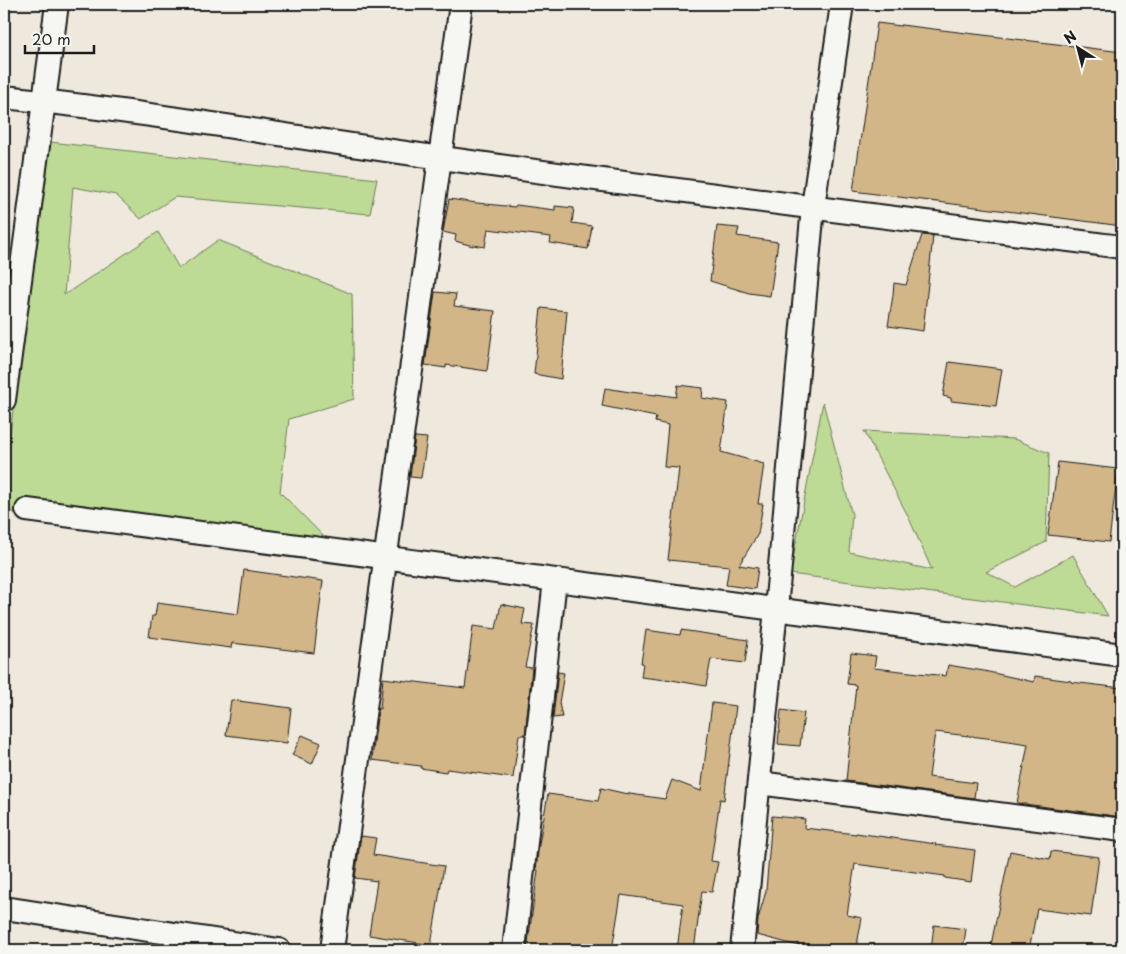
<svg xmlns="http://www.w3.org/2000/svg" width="1126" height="954" font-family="'Playpen Sans',sans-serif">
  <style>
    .green { fill: #bddb94; stroke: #6c7c58 }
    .building { fill: #d2b687; stroke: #1c1c1c }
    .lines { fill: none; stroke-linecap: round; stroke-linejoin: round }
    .minor-casing { stroke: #1c1c1c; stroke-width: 26 }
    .minor { stroke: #f6f6f2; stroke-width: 22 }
  </style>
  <rect width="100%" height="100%" fill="#efe9dd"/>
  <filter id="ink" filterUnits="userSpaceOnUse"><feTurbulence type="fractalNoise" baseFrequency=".02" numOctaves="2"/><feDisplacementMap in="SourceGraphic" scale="10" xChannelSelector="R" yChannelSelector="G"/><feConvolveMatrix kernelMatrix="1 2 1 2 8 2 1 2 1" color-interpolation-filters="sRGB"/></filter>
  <g filter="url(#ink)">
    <g class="green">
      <path d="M50,142L377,179L370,214L175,197L141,219L116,195L73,187L64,295L158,232L179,268L218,240L352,294L354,399L289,419L280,492L336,549L4,511V476Z"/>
      <path d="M823,402L852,515L849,552L932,570L908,516L864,431L1014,439L1049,453L1046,542L986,572L1015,587L1073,555L1108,616L790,574Z"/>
    </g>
    <g class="building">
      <path d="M877,23L901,26V25L1122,52V226L853,191Z"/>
      <path d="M449,199L477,203L515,207L516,205L555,210V206L574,208L572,223L592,226L588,249L550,243L551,237L488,229L485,247L473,245V246L455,241L456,235L443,232Z"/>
      <path d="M717,226L739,228L737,236L778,242L770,296L749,293L710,281Z"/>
      <path d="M922,235L933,236L923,331L888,326L893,295L894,283L906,285Z"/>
      <path d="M435,292L456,294L454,306L495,311L487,371L446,365V368L425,365Z"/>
      <path d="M541,308L567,311L561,379L534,374Z"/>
      <path d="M949,362L1002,369L996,406L951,401V398L943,396Z"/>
      <path d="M678,385L703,388L702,398L728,402L721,452L764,464L758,504H763L758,534L739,565L758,568L755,589L726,585L729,566L668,560L679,468L664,467L668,425L655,422L656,417L602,406L605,388L630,392L656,395V394L676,397Z"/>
      <path d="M415,437L427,438L421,478L410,477Z"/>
      <path d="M1058,462L1118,469L1109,542L1048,535Z"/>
      <path d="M244,570L323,581L314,653L232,643L231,648L149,637L152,616H155L157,603L238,614Z"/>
      <path d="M501,604L525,609L522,624L534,625L525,667L532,668L525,735H519L513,778L447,769L446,772L420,768L421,766L372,760L378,708L380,709L383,678L465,688L473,626L496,629Z"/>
      <path d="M646,630L680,635L681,630L748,640L745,663L711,659L706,686L666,679V680L641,677L643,663H641Z"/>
      <path d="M851,653L876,656L874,668L946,676L948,665L984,671L1034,682L1035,676L1071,681V682L1122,688V817L1017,803L1028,744L995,739L935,732L929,777L976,783L974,798L846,781L856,685L847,684Z"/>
      <path d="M558,672L564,673L559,703L562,717L553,718Z"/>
      <path d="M231,700L291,708L287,743L226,735Z"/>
      <path d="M712,703L736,706L724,800L720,799L711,861L718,862L712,892L702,891L694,950H677L683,904L621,895L612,950H527L538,870H536L539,844L548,794L598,801L601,788L623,793L665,799L672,780L701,791Z"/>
      <path d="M781,710L804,713L800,746L778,744Z"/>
      <path d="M302,735L321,743L312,764L292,755Z"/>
      <path d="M772,816L805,819L804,828L856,834V833L936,844L935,845L975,850L971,882L945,878V876L855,864L847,915L862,918L856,950H799V946L757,935L758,919L766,891Z"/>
      <path d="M361,836L376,838L373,855L444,866L431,945L369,935L377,881L355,878Z"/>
      <path d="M1010,851L1050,859L1051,851L1099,857L1091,916L1037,909L1029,950H990Z"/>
      <path d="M934,925L966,929L963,950H931Z"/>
    </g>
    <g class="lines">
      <g class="minor-casing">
        <g id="minor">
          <path d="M4,97C151,112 296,138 442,158C668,190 895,218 1122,247"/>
          <path d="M4,400L57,4"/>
          <path d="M27,510L1122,655"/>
          <path d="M759,783L1122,830"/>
          <path d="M4,908L279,950"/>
          <path d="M332,950L461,4"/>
          <path d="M514,950L555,580"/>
          <path d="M742,950L776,609L813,207L842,4"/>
        </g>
      </g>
      <use href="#minor" class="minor"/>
    </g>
  </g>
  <rect width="1126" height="954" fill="none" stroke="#f6f6f2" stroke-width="20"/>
  <rect x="10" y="10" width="1106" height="934" fill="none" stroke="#1c1c1c" stroke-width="2" filter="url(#ink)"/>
  <g transform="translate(1078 48) rotate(324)" stroke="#f6f6f2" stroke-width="4" paint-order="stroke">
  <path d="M0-4L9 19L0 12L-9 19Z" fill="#1c1c1c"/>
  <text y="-8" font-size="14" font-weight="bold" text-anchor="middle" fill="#1c1c1c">N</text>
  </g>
  <path d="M25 45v8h69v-8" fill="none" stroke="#1c1c1c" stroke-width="2.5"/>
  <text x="32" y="45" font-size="15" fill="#1c1c1c" stroke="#f6f6f2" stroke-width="4" paint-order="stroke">20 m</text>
</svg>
